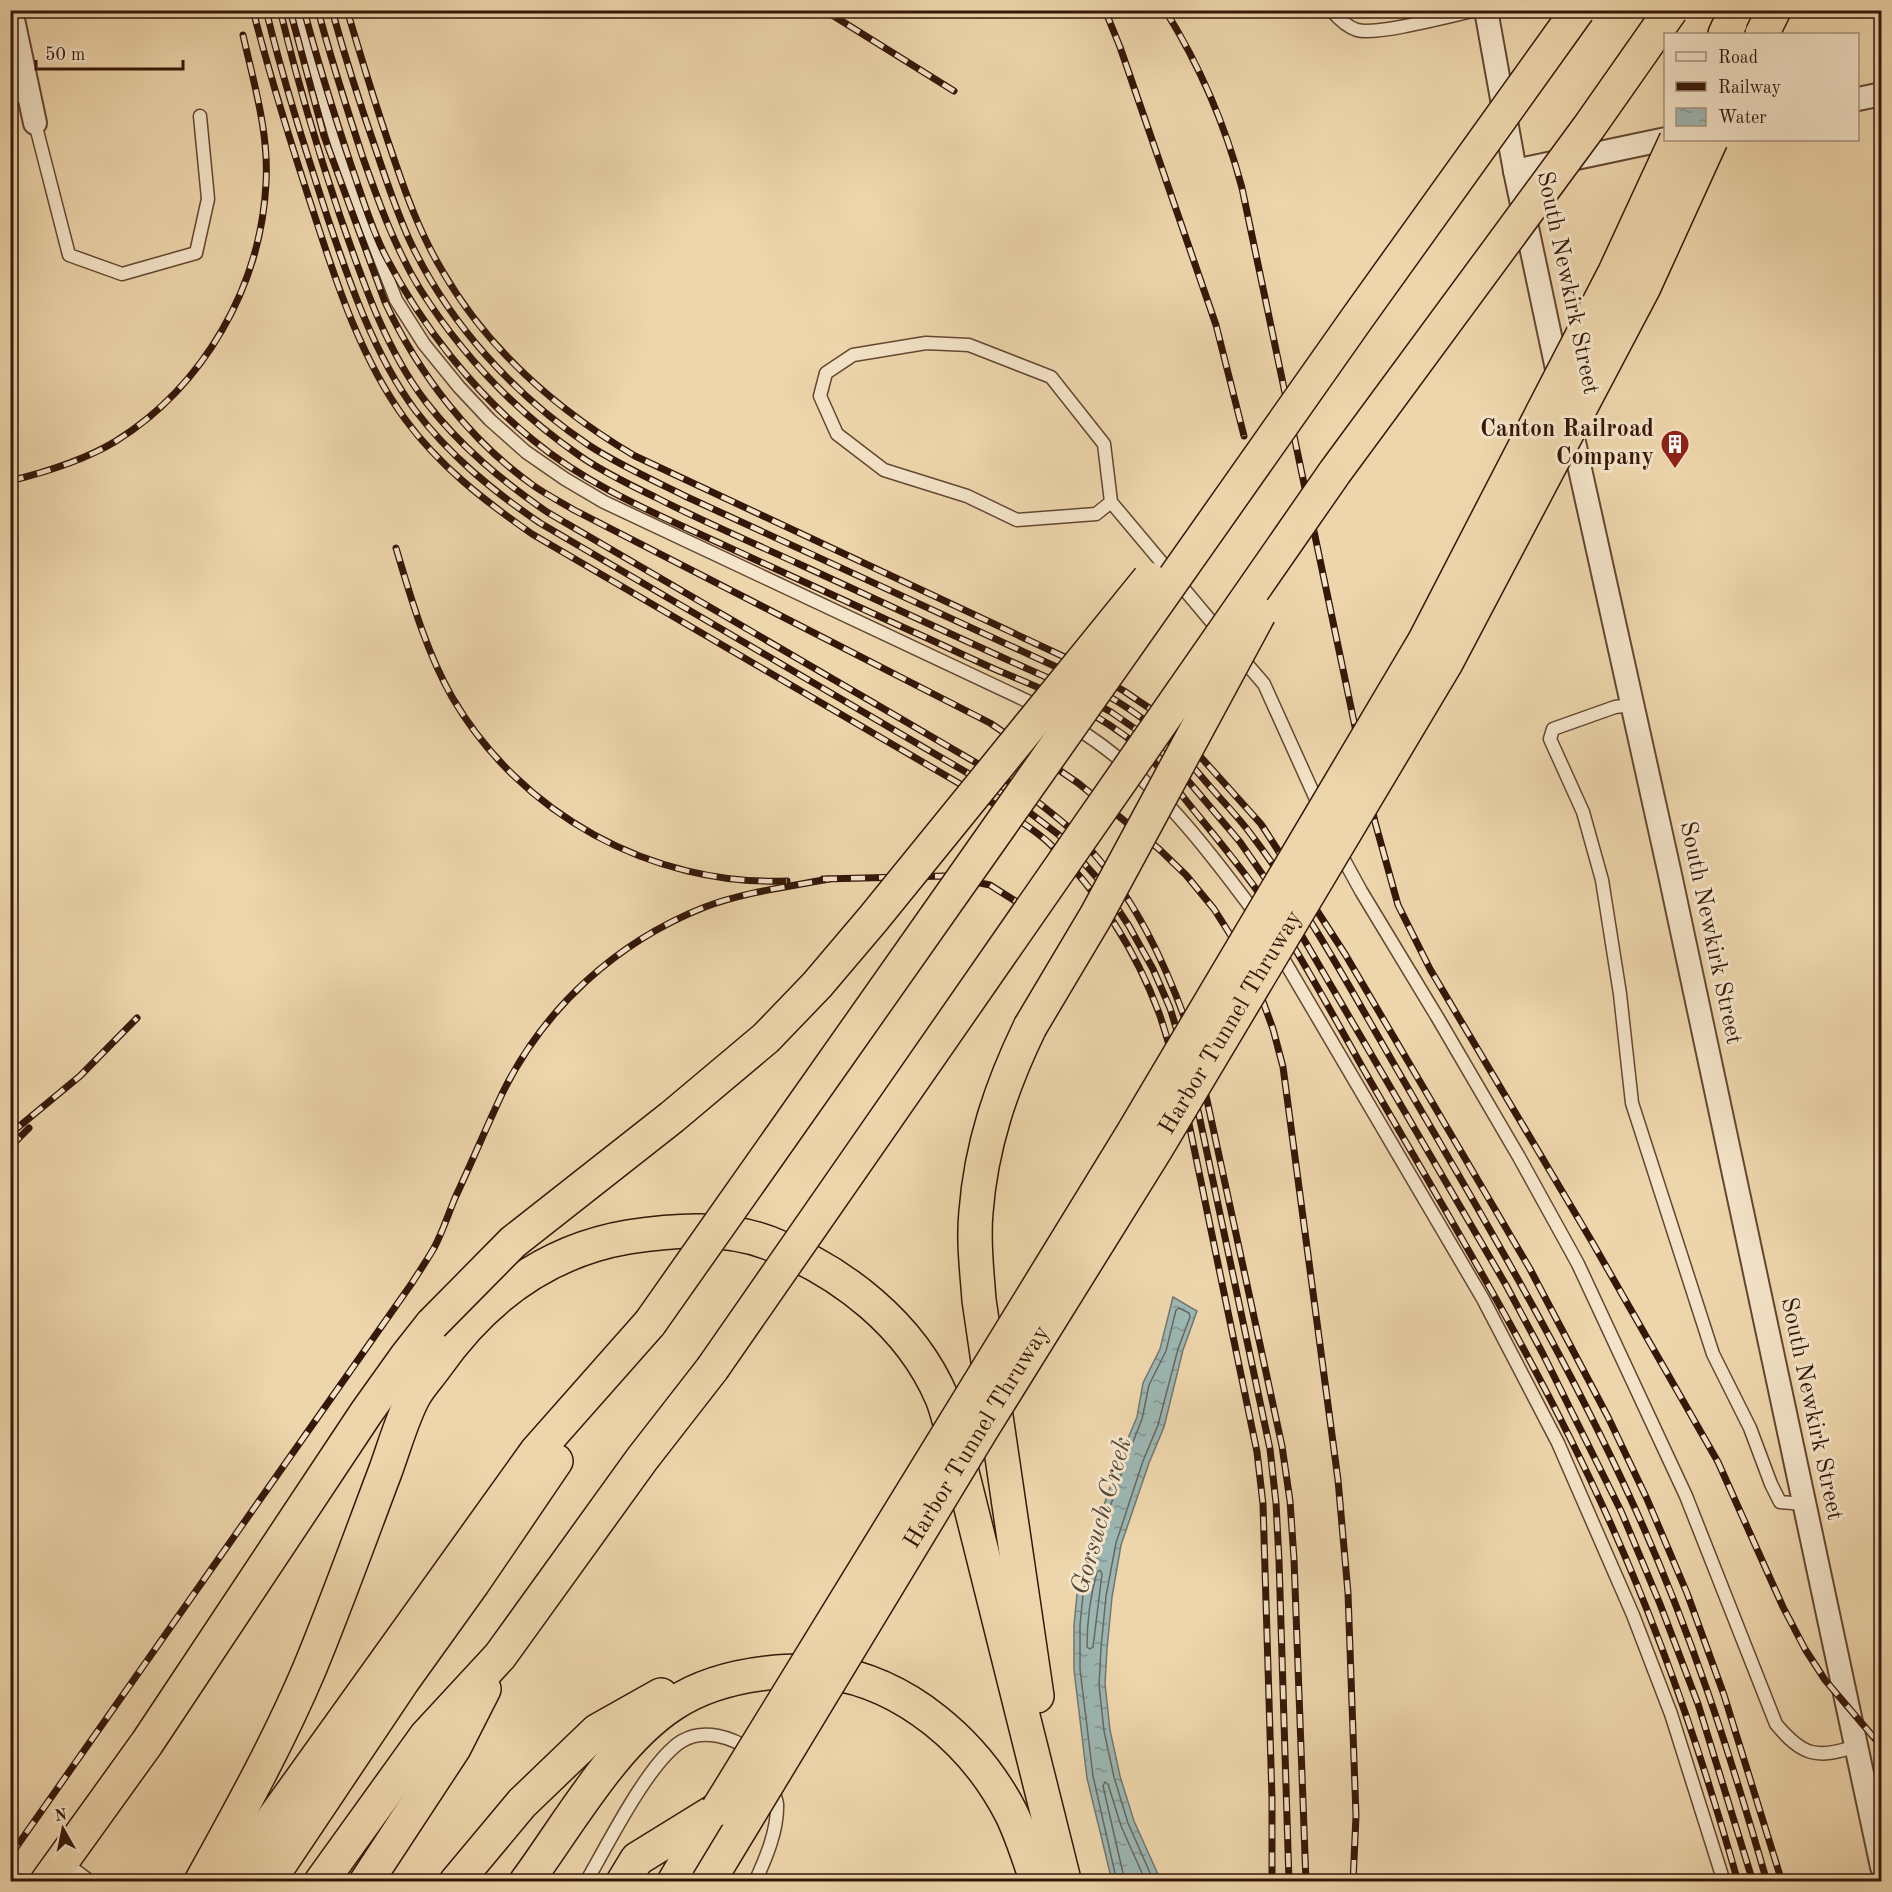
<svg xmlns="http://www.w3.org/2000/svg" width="1892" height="1892" font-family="'Old Standard TT',serif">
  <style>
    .water { fill: url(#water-ripples); stroke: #73776f; stroke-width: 1.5 }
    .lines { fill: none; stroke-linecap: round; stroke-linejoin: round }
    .shore { stroke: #68675e; stroke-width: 1.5 }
    .lane-casing { stroke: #634731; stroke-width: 15 }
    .street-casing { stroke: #634731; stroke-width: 26 }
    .highway-casing { stroke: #351708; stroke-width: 36 }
    .lane { stroke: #f4e4c9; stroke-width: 12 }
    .street { stroke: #f4e4c9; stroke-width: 22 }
    .highway { stroke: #eed6ac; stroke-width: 33 }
    .rail-casing { stroke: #351708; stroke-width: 7 }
    .rail { stroke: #f4e4c9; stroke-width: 4.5; stroke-dasharray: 14; stroke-linecap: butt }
    .highway-bridge-casing { stroke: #351708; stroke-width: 36; stroke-linecap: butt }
    .highway-bridge { stroke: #eed6ac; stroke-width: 33 }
    .labels { text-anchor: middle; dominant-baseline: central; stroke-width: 6; stroke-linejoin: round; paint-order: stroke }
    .street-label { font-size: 24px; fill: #351708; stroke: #f4e4c9 }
    .poi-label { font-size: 24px; font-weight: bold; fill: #351708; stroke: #f4e4c9; text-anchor: end }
    .water-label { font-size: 26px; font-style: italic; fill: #54473b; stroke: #f4e4c9 }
  </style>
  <defs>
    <pattern id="water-ripples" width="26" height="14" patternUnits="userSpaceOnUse" patternTransform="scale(1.5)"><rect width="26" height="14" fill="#9cb7b3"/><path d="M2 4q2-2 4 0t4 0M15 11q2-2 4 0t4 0" fill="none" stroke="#809490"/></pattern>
  </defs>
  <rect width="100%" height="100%" fill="#eed6ac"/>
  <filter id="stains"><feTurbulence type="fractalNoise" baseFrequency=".00333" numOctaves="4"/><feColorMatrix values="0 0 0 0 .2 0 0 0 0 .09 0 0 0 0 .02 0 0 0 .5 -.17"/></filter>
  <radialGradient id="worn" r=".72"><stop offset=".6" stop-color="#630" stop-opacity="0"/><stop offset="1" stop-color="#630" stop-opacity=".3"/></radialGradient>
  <path class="water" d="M1173,1297L1197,1311L1183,1350L1164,1427L1149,1463L1121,1545L1112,1597L1107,1649L1105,1684L1110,1730L1120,1776L1134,1821L1161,1881H1112L1087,1778L1074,1670V1625L1077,1595L1087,1555L1121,1455L1137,1417L1143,1383L1160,1349Z"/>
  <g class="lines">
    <g class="shore">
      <path d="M1100,1570L1102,1574L1093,1647L1090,1649L1087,1647C1087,1621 1090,1597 1097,1572Z"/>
      <path d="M1117,1882L1093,1776L1080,1669V1625L1083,1595L1093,1557L1127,1457L1142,1419L1149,1385L1166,1351L1176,1310L1179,1308L1189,1313L1190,1317L1178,1349L1158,1425L1143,1461L1116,1543L1106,1596L1101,1648L1099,1685L1104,1731L1114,1777L1128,1823L1154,1882"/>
      <path d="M1125,1882L1103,1786L1105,1782L1108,1784L1121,1826L1146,1882"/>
    </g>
    <g class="lane-casing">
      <g id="lane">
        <path d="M298,10L342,161L396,300L424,344L459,387L490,420L526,452L565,479L604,502L1042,708"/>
        <path d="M1331,10C1338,18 1347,27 1357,30C1376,36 1454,15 1477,10"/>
        <path d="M10,98L29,94"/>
        <path d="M35,123L69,255L122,274L196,253L208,199L200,116"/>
        <path d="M1111,502L1096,514L1017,520L967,496L884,470L837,434L820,396L826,373L853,355L926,343L969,345L1051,377L1104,444L1111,502L1220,632"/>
        <path d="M1239,655L1264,684L1320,808"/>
        <path d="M1632,705L1615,707L1553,729L1550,739L1583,812L1602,880L1620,994L1632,1103L1713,1354L1750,1428L1771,1484L1780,1502L1804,1504"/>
        <path d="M1073,726C1150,773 1205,845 1258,917"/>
        <path d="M1338,849L1361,891L1439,1020L1519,1157L1578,1264L1686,1496L1776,1724C1802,1755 1816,1760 1856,1746"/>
        <path d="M1278,950L1483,1299L1558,1443L1633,1615L1671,1714L1724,1882"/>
        <path d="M63,1861L91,1882"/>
        <path d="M586,1882C607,1846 649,1761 682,1741C704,1728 732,1737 752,1751"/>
        <path d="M755,1882C766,1858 778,1830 777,1804C776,1798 773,1791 772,1785"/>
      </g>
    </g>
    <g class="street-casing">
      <g id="street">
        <path d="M11,10L35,123"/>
        <path d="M1486,10L1515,171L1560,383"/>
        <path d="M1858,99L1882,94"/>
        <path d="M1515,171L1666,139"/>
        <path d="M1570,424L1669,870L1882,1867"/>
      </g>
    </g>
    <g class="highway-casing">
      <g id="highway">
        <path d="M1725,34L1736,10"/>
        <path d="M1030,1027C1001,1087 981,1146 976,1212C973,1242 977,1271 979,1300L1037,1696"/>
        <path d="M47,1882L147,1743L366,1413L406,1357L432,1324"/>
        <path d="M201,1882C239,1813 278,1743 309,1670C336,1605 360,1538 385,1472C394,1448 402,1418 414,1396C420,1385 429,1376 436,1366C483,1299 546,1251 628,1237C674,1230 725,1226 769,1243C842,1271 911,1325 942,1398C949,1415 952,1435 957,1452L1063,1876"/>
        <path d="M228,1882L536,1452L650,1323"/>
        <path d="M268,1882L402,1682L473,1583L556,1461"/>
        <path d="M321,1882L426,1736L500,1656L642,1459L712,1369"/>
        <path d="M366,1882L454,1748L484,1689"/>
        <path d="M456,1882L522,1803L597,1731L661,1695"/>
        <path d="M526,1882C568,1825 614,1742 673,1704C703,1684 742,1675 777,1672C793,1671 810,1670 827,1672C906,1683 975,1743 1011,1813C1022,1835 1029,1859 1037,1882"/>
        <path d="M623,1882L637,1859L718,1809"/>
        <path d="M674,1882L715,1813"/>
      </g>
    </g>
    <use href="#lane" class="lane"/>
    <use href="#street" class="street"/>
    <use href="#highway" class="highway"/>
    <g class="rail-casing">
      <g id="rail">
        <path d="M253,10C271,81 293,150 316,220C338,288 362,360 405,419C439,466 485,501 532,534L1003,809C1019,821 1037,831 1051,845C1098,891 1136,951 1159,1013C1171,1047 1179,1083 1188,1119L1257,1452L1263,1504L1272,1798V1882"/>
        <path d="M266,10C283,80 305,148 327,216C349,281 374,355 415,410C450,456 493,491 540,523L1012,799L1059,835L1098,879L1129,926L1153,969L1170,1008L1186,1060L1199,1115L1270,1449L1276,1503L1279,1560L1289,1882"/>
        <path d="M280,10C297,80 317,148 340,216C362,279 385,349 426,402C461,447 501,480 547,512L1021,789C1036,801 1052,813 1067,826C1133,886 1170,971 1197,1054L1282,1446L1290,1501L1294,1559L1306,1882"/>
        <path d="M290,10L324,136L385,302C418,373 470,441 534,486C547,495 561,502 574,510L990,723L1078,783L1159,849L1186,875L1214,909L1238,947L1258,988L1273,1029L1283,1067L1338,1480L1348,1593L1356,1816L1353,1882"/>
        <path d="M304,10C318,63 334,114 351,165C362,196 371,228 386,257C422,326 473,391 533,440C587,485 654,513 717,542C781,571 845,601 909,630C939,643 969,658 999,671C1048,691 1100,713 1140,748C1162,768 1178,791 1197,814C1223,846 1249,877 1272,912C1308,967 1339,1027 1372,1084C1455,1227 1541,1369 1609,1520C1662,1637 1703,1758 1738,1882"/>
        <path d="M318,10C331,60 347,109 363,158C379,203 395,248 420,289C462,355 516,412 580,456C603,472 630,485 655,497C702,521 751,542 799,564C884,603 969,643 1055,681L1111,712L1144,735L1173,763L1240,842L1285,907L1506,1285L1543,1354L1621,1511L1660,1604L1698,1704L1753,1882"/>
        <path d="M332,10C345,57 360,104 376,150C386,180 396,210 409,239C448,323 514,395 590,446C621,466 655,481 687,497L1063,670C1092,687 1122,702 1148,723C1173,742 1193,767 1213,790C1225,804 1239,818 1250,833C1312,914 1360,1007 1412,1095C1490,1229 1569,1363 1633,1504C1689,1626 1730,1753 1767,1882"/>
        <path d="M347,10C361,57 375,104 391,150C405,192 420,234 443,272C489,351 557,410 635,456L1071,660L1124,691L1158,714L1189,744L1261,824L1345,954L1530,1269L1608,1417L1647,1499L1687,1593L1724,1695L1782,1882"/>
        <path d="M824,10L954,91"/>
        <path d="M1105,10L1120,47L1216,325L1244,436"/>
        <path d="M1165,10C1200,66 1225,124 1242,188L1375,822L1398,905L1430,969L1591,1240L1718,1462L1783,1607L1805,1649L1825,1680L1882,1747"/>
        <path d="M1763,10L1769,34"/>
        <path d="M10,481C46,472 85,460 116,441C204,386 261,286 266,183C269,133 254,84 243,35"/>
        <path d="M396,548C411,598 426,651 452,697C520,814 651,886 787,881"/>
        <path d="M823,879L945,876L990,885L1020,904"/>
        <path d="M10,1134L80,1076L137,1018"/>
        <path d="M10,1147L29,1128"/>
        <path d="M10,1856L412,1283C419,1272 427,1260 434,1248C442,1233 448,1215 455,1198C471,1164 486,1128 502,1094C544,1008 616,942 705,907C744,892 788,887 829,879"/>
      </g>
    </g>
    <use href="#rail" class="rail"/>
    <g class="highway-bridge-casing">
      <g id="highway-bridge">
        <path d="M1762,34L1774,10"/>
        <path d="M1030,1027L1096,916L1259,614"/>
        <path d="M650,1323L1358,317L1578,10"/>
        <path d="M432,1324L513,1242L672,1117L766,1038L817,985L873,919L1149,579"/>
        <path d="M712,1369L1335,472L1589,127L1671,10"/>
        <path d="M718,1809L1133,1133L1424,642L1615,272L1676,140"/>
        <path id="s1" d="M708,1882L982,1429L1156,1149L1446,663L1644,287L1711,140"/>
      </g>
    </g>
    <use href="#highway-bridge" class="highway-bridge"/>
  </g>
  <defs>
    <g id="building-pin" transform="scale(1.5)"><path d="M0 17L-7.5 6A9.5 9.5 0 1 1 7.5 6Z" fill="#8f2418" stroke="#f4e4c9"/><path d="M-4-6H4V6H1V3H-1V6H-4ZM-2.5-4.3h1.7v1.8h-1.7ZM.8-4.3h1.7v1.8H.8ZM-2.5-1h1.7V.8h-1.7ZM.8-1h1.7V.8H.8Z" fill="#fff"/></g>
  </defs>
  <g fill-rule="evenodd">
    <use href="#building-pin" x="1675" y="444"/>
  </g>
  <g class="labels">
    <g class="street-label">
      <text transform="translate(1567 283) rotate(78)">South Newkirk Street</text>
      <text transform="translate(1710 933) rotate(78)">South Newkirk Street</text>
      <text stroke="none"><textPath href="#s1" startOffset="1006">Harbor Tunnel Thruway</textPath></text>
      <text transform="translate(1811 1409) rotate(78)">South Newkirk Street</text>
      <text stroke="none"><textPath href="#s1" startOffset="520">Harbor Tunnel Thruway</textPath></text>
    </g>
    <g class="poi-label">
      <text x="1654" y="430">Canton Railroad<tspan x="1654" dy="28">Company</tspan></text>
    </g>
    <g class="water-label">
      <text transform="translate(1102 1516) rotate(-74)">Gorsuch Creek</text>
    </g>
  </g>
  <rect width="1892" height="1892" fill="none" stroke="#eed6ac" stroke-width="36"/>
  <rect x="12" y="12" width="1868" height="1868" fill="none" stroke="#351708" stroke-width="3"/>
  <rect x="18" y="18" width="1856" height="1856" fill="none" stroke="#351708" stroke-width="1.5"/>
  <rect x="1664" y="33" width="195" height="108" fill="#f4e4c9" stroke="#a8927c" stroke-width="1.5"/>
  <rect x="1676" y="52" width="30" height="9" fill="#f4e4c9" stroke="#a8927c" stroke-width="1.5"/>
  <text x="1718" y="63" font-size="18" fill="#351708">Road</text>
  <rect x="1676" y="82" width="30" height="9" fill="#351708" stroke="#a8927c" stroke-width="1.5"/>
  <text x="1718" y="93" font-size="18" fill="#351708">Railway</text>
  <rect x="1676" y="108" width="30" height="18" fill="url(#water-ripples)" stroke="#a8927c" stroke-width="1.5"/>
  <text x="1718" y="123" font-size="18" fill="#351708">Water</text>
  <g transform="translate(63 1829) rotate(351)" stroke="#f4e4c9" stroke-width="4.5" paint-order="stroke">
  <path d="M0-4.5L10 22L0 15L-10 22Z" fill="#351708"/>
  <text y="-9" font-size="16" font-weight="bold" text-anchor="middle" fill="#351708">N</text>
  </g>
  <path d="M36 60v9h147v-9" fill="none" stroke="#351708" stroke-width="3"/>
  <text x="45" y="60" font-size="18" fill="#351708" stroke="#f4e4c9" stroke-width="4.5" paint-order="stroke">50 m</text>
  <rect width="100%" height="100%" filter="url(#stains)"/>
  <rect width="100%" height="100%" fill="url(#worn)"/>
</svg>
